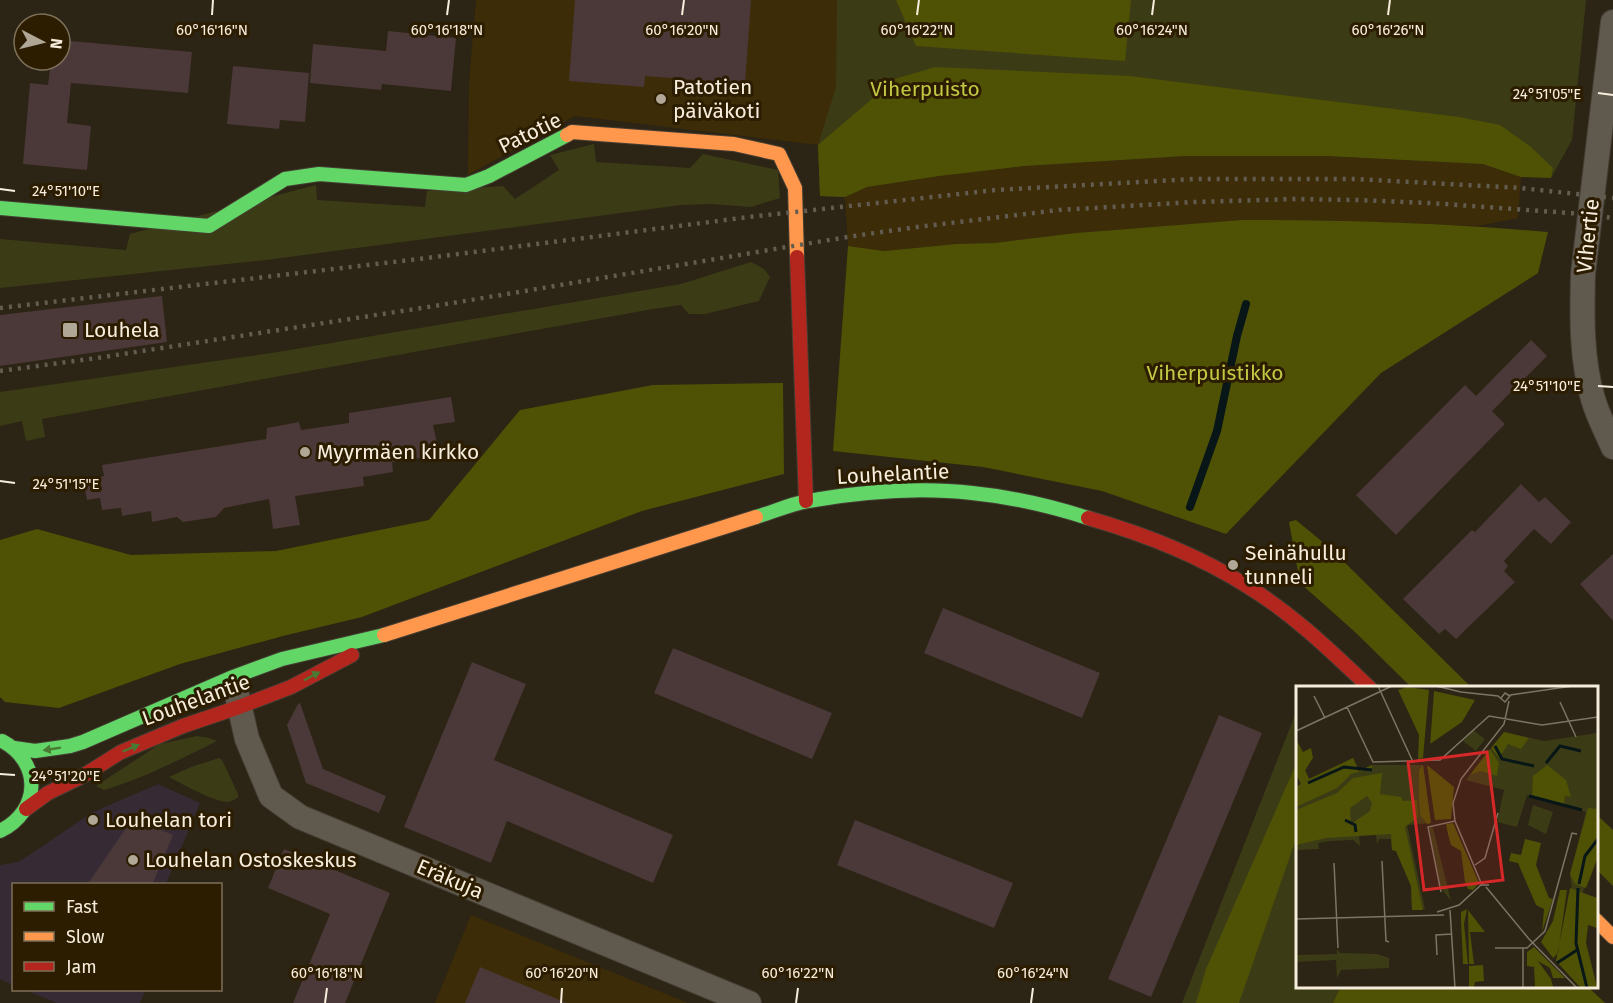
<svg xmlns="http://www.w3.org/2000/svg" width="1613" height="1003" font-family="'Fira Sans',sans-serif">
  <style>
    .commercial { fill: #362b35 }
    .built { fill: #3d2c08 }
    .green { fill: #3b3c16 }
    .forest { fill: #4f5105 }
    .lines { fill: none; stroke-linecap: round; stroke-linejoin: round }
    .stream { stroke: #081617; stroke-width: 8 }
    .building { fill: #4b3838 }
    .street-casing { stroke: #453e33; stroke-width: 26 }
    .fast-casing { stroke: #453e33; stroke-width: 16 }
    .slow-casing { stroke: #453e33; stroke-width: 16 }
    .jam-casing { stroke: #453e33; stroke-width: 16 }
    .street { stroke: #60594e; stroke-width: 24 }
    .fast { stroke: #63d668; stroke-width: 14 }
    .slow { stroke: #ff974d; stroke-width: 14 }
    .jam { stroke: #b3261e; stroke-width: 14 }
    .rail { stroke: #635c51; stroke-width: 4.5; stroke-dasharray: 3 6; stroke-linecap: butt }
    .oneway { fill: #487a34 }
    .ticks { fill: none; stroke: #f7eddc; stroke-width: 2 }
    .poi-dot { fill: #b0a796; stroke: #2c1d01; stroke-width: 2 }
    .labels { text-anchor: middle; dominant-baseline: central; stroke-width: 6; stroke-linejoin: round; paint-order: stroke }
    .poi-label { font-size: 21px; fill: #f7eddc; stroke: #2c1d01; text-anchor: start }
    .park-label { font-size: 21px; fill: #c0c844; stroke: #2c1d01 }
    .street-label { font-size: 21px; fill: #f7eddc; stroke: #2c1d01 }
    .inset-river { fill: none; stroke: #081617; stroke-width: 3 }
    .inset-road { fill: none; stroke: #7d7464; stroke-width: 1.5 }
    .view { fill: #d62828; fill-opacity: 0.15; stroke: #d62828; stroke-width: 3 }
    .inset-edge { fill: none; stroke: #f7eddc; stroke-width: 3 }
    .ticks-label { font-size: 15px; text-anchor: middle; fill: #f7eddc; stroke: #2c1d01; stroke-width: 6; stroke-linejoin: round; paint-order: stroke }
  </style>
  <rect width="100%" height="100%" fill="#2c2414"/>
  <g class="commercial">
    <path d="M158,784L200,803L166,884H14L13,985L0,979V865L18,862L34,852L91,813Z"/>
    <path d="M25,990H145L140,1003H57Z"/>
  </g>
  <g class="built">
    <path d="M476,0H880L873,72L818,145L575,116L468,175L469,83Z"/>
    <path d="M1185,156H1328L1483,164L1521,177L1518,218L1478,226L1320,220H1241L1076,233L994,243L956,244L884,251L848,246L845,197L867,187L939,176L1024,166Z"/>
    <path d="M471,915L688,1003H435Z"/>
  </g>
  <g class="green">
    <path d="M837,0H1586L1572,140L1551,178L1521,177L1483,164L1328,156H1185L1024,166L939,176L867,187L845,197L820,196L818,145L836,87Z"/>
    <path d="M594,144L596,162L690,168L703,154L778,170L780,198L751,207L711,204L681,205L266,260L0,288V239L126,250L130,234L316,185L317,200L425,207L427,191L503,186L515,199L559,170L550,155Z"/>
    <path d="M751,262L764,269L770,277L759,301L705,314H689L681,305L653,309L42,419L45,437L26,441L22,421L0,426V392L272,353L681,284Z"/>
    <path d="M1298,707V986L1588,987L1605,1003H1182Z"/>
    <path d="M197,736L209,738L217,741C181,759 142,779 104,790L96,786L160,744Z"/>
    <path d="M219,758L222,760L238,794V797C236,799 232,801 229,802C216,803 182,784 169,777L191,767Z"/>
  </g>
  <g class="forest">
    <path d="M896,0H1131L1125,61L916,46Z"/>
    <path d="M935,67L1130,76L1459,117L1500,125L1531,147L1553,168L1551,178L1521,177L1483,164L1328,156H1185L1024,166L939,176L867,187L845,197L820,196L818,145L895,79Z"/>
    <path d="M1241,220C1344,220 1446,223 1548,232L1538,273L1381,373L1226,534L1102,491L983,467L833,451L848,246L884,251L956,244L994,243L1076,233Z"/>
    <path d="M783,383L784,474L642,511L362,617L283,636L180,664L59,708L5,702L0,697V540L37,529L131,555L276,551L429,520L520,410L653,385Z"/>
    <path d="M1296,520L1331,549L1472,688H1412L1355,632L1300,583L1289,522Z"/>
    <path d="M1298,760V833L1239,1003H1196L1206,969Z"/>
    <path d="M1596,814L1613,830V886L1597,870Z"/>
    <path d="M1341,986L1588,987L1605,1003H1333Z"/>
  </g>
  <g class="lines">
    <path class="stream" d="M1190,507L1217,431L1237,336L1246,304"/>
  </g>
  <g class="building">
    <path d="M575,0H751L745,84L645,76L644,87L569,81Z"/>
    <path d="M388,31L456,38L451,91L382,84L381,90L310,83L313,44L386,51Z"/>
    <path d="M60,40L192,52L188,93L71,83L67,123L91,126L87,170L23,164L30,83L48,85L51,60H60Z"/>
    <path d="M233,66L309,73L305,122L280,120L279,129L227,124Z"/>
    <path d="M162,296L167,342L0,366V315Z"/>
    <path d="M1531,340L1547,356L1492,411L1505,424L1396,535L1356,495L1465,385L1476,396Z"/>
    <path d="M451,397L455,422L433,425L437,443L421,445L422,458L392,462L393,472L363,477L364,486L295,496L300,525L273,529L269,499L224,508L216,517L183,522L177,517L152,522L151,511L122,516L121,508L102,510L100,498L87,500L83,480L104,476L102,465L266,439L267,428L299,422L301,430L349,423V413Z"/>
    <path d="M1521,484L1539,502L1545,497L1571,522L1551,544L1534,529L1504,561L1508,566L1504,571L1515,582L1456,639L1445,629L1439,634L1403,599L1472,530L1475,532Z"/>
    <path d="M1613,554V621L1580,584Z"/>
    <path d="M943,608L1100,673L1082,718L924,653Z"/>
    <path d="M673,648L832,713L812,759L654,693Z"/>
    <path d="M472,662L526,684L494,760L673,835L653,883L507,821L491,863L404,827Z"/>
    <path d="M300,703L323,769L386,796L379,813L306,783L287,725L298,704Z"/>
    <path d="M1219,715L1262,733L1151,997L1108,979Z"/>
    <path d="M133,818L173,835L152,885H87Z"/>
    <path d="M855,820L1013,883L994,928L837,865Z"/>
    <path d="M284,849L390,893L345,1003H293L330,914L268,888Z"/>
    <path d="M480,967L567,1003H465Z"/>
  </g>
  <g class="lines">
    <g class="street-casing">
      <g id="street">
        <path d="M1613,22L1583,274C1582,316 1581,359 1593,399C1598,416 1606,431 1613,447"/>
        <path d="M236,691L247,739L271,796L300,817L749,1003"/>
      </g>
    </g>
    <g class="fast-casing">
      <g id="fast">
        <path d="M0,208L209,226L285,179L319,174L466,185L489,176L567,135"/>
        <path d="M756,517C773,512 791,504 808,501C860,492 920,487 972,493C1012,497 1051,506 1088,518"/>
        <path d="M14,748L35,751L70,746L83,742L233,677L282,659L384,635"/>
        <path d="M0,831C41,811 42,762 2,741"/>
      </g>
    </g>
    <g class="slow-casing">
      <g id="slow">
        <path d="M567,135L572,132L734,144L779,154L795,188L797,257"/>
        <path d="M384,635L756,517"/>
        <path d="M1596,920L1613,937"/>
      </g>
    </g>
    <g class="jam-casing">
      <g id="jam">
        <path d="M797,257L806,501"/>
        <path d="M1088,518C1144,534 1198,555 1247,586C1293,614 1331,651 1370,688"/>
        <path d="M26,809L48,793L81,777L121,752L183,726L239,707L291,687L352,655"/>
      </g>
    </g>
    <use href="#street" class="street"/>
    <use href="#fast" class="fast"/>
    <use href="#slow" class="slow"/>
    <use href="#jam" class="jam"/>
    <g class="rail">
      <path d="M0,308L419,259L749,217L996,190L1194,179H1356L1521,188L1613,198"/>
      <path d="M0,371L97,358L441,305L847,237L917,227L1059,210L1194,202L1296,199L1356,200L1430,203L1583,214L1613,218"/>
    </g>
  </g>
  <defs><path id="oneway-solid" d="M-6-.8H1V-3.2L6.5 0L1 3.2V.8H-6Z" transform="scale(1.5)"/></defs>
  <g class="oneway">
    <use href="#oneway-solid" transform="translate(312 676) rotate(-28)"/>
    <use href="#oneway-solid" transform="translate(131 748) rotate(-23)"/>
    <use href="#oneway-solid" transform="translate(52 749) rotate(171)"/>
  </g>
  <path class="ticks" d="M212,15L213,0M447,15L449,0M682,15L684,0M917,15L919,0M1152,15L1154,0M1388,15L1390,0M1598,93L1613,95M0,189L15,191M1598,386L1613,387M0,481L15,483M0,774L15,775M325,1003L327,988M561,1003L562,988M796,1003L798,988M1031,1003L1033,988"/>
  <g class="poi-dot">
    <circle cx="661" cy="99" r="6"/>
    <rect x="62" y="322" width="16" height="16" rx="3"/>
    <circle cx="305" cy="452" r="6"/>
    <circle cx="1233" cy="565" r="6"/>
    <circle cx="93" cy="820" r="6"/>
    <circle cx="133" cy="860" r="6"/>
  </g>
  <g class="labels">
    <g class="poi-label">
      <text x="673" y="87">Patotien<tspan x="673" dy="24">päiväkoti</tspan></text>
      <text x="84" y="330">Louhela</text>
      <text x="317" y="452">Myyrmäen kirkko</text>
      <text x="1245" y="553">Seinähullu<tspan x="1245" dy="24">tunneli</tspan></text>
      <text x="105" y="820">Louhelan tori</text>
      <text x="145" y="860">Louhelan Ostoskeskus</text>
    </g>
    <g class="park-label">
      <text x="925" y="89">Viherpuisto</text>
      <text x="1215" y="373">Viherpuistikko</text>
    </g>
    <g class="street-label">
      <text transform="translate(530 133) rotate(-26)">Patotie</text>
      <text transform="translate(1588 236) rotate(-84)">Vihertie</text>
      <text transform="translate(893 474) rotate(-3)">Louhelantie</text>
      <text transform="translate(196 700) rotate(-20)">Louhelantie</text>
      <text transform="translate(450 879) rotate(23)">Eräkuja</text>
    </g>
  </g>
  <g transform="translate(1296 686)">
    <rect width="302" height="302" fill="#2c2414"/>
    <path d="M177,44L189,53L180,65L167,55ZM208,46L248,55L301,47V171L287,206L286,301L274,188L290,126L231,109L221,141L201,136L208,104L170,94ZM245,85L274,111L269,110L267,118L236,108L238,90ZM0,53L12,80L9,85L13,93L57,72L63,85L76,79H127L135,137L111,139L129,223L116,224L115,200L100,165L96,164L95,153H83L81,159L80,148L63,149L64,160L57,154L34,155L22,157L23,163L0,164V101L5,98L0,88ZM237,119L257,126L250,148L232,139ZM133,140L137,142L155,215L145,202ZM41,263L44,267L81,268L93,272V282L45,284L41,292L40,274L0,276V269L41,268Z" fill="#3b3c16" fill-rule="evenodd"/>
    <path d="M111,1L133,4L127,72L122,73L123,49L102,4ZM138,5L179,14L166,36L134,58L133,73ZM208,46L233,52L225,63L212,58L203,72L195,62ZM1,55L7,66L15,62L17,72L9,84L13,93L57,72L63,85L76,79V82L55,88L41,102L0,121V101L5,98L0,88ZM194,63L203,77L201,90L184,85L174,89ZM127,79L135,137L131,138L124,129L123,113V84ZM131,79L158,101L155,133L139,134ZM251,79L270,94L275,111L269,110L268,118L236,109L237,90ZM86,87L84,108L105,111L107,115L121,114L122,131L109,141L127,224H116L115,200L100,165L96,164L95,148L30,152L0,159V124L41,107L57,92ZM71,110L76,117L74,125L55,138L54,122ZM292,122L301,123L302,171L290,202L279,198L274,188ZM157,137L183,197L177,204L172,203L169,196L165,165L155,159L152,148L150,138ZM229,153L245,157L240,179L253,212L257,213L246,246L248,223L240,219L222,177L213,175L215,167L225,169ZM274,202L301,212V242L292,239L290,257L301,301H284L260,275ZM264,204H271L262,267L257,272L245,256L257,235ZM171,223L168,238L172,278H167L165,234V226ZM172,224L189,246H174L178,278H173ZM238,261L269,292H257L254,282L242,275L255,293L257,301H239L238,281L231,280V266ZM187,279L188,295L179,296L178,301H173V280Z" fill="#4f5105" fill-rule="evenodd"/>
    <path class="inset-river" d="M199,60L206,73L238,80M250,77L264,60L285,65M12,97L48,81L76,84M233,110L286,124M49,134L59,139L60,146M283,198L289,170L302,153M282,202L280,257L291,302M261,277L281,264"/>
    <path class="inset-road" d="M82,0L117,76M140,0L165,6M165,6L202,10L209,16L214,10L209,7L205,12M214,9L277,0M18,10L29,32M264,16L280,51M51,21L77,76L144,74L193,30L246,39L302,31M0,45L96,0M86,175L90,255L93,256M38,177L42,262M179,179L189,172L202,127M193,199H186L159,135L157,117L165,93L208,38L213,15M190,201L233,253L281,302M145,206L132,141L159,135M154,224L159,302M141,226L163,219L186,198M0,233L148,229M199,262H231L249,245L276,147L281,148M141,269L140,249L156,248M227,302V262"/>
    <path class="view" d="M191,66L207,194L128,204L112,76Z"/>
    <rect width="302" height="302" class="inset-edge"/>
  </g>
  <g class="ticks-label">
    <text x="212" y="35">60°16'16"N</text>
    <text x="447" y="35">60°16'18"N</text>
    <text x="682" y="35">60°16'20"N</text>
    <text x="917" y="35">60°16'22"N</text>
    <text x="1152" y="35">60°16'24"N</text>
    <text x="1388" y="35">60°16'26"N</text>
    <text x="1547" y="99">24°51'05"E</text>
    <text x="66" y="196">24°51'10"E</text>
    <text x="1547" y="391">24°51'10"E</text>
    <text x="66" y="489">24°51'15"E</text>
    <text x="66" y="781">24°51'20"E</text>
    <text x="327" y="978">60°16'18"N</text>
    <text x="562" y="978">60°16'20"N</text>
    <text x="798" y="978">60°16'22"N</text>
    <text x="1033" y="978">60°16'24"N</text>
  </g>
  <rect x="12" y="883" width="210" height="108" fill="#2c1d01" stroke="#7d7059" stroke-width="1.5"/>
  <rect x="24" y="902" width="30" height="9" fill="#63d668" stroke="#7d7059" stroke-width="1.5"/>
  <text x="66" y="913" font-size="18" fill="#f7eddc">Fast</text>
  <rect x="24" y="932" width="30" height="9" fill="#ff974d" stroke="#7d7059" stroke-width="1.5"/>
  <text x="66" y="943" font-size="18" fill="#f7eddc">Slow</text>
  <rect x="24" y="962" width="30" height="9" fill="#b3261e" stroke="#7d7059" stroke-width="1.5"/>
  <text x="66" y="973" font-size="18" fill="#f7eddc">Jam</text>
  <g transform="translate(42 42) rotate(97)"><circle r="28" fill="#2c1d01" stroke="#7d7059" stroke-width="1.5"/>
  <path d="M0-4.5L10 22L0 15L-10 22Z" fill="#b0a796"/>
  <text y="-9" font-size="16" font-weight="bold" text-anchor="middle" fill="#f7eddc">N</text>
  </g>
</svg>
